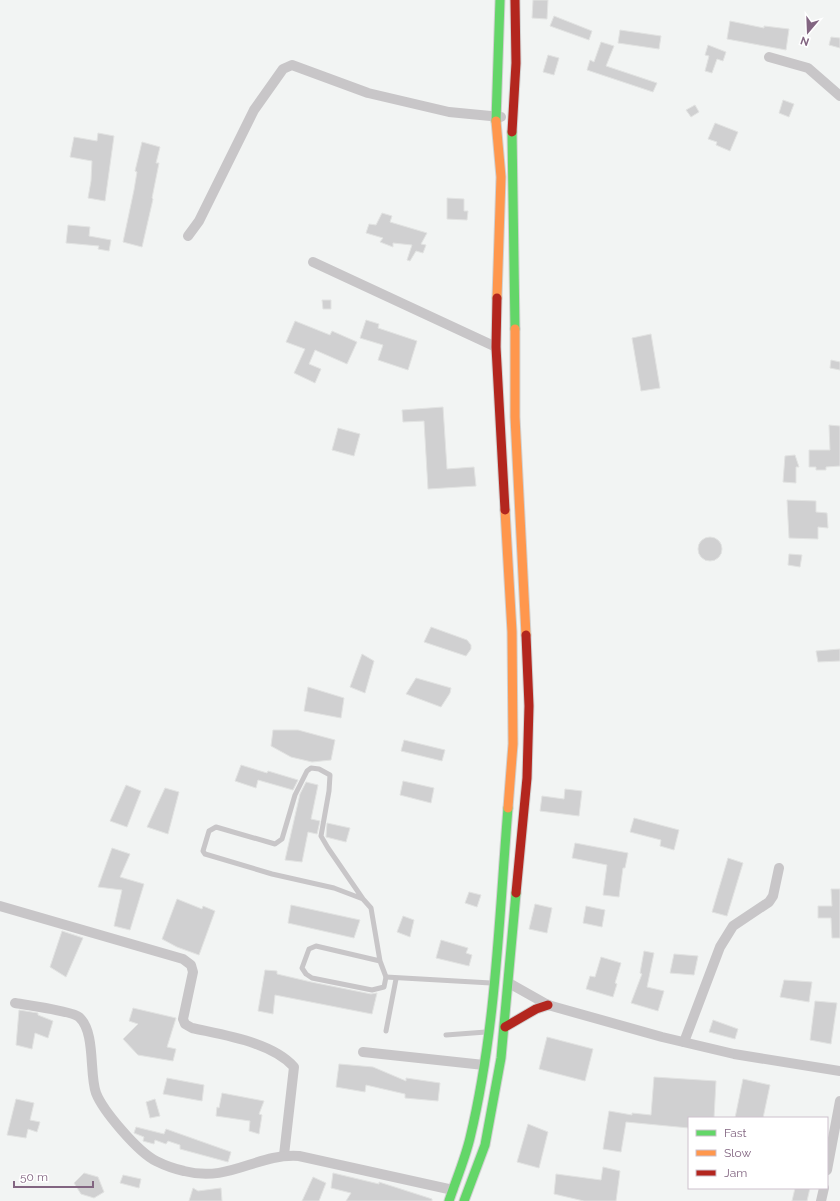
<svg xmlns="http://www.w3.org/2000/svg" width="840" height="1201" font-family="Raleway,sans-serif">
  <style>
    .building { fill: #d0d0d1; stroke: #e2e3e2 }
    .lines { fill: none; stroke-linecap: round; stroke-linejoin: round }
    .fast-casing { stroke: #d1d1d1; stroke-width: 11 }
    .slow-casing { stroke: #d1d1d1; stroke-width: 11 }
    .jam-casing { stroke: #d1d1d1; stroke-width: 11 }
    .lane { stroke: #c8c6c8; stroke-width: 5 }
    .street { stroke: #c8c6c8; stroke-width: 10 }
    .fast { stroke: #63d668; stroke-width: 9 }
    .slow { stroke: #ff974d; stroke-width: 9 }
    .jam { stroke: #b3261e; stroke-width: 9 }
  </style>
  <rect width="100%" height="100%" fill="#f2f4f3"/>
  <g class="building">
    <path d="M533,0H548L547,19L532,18Z"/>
    <path d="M554,16L592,31L589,40L550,26Z"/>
    <path d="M730,21L764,28V26L789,29L786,50L727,39Z"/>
    <path d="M620,30L661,36L659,49L618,43Z"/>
    <path d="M831,37L840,38V48L829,45Z"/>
    <path d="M601,42L614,46L606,66L657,83L653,92L587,70L590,60L594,62Z"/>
    <path d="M708,45L726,52L723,61L717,59L712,73L705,71L709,56L705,55Z"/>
    <path d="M548,55L559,58L554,75L543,72Z"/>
    <path d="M783,100L794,104L789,117L779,113Z"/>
    <path d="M695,105L699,112L691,117L686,110Z"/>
    <path d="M715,123L738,132L730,151L716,145L717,142L708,139Z"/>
    <path d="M98,133L114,136L105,201L88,198L91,181L92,161L70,157L74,137L97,141Z"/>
    <path d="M142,142L160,147L156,163H159L152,198L153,199L142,247L123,242L134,190L137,172L135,171Z"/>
    <path d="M447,198L464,199V211H468L467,220L447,219Z"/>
    <path d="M382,213L392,216L390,222L427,233L421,244L426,245L423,253L416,251L410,261L407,260L412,245L393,243V247L380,242L383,238L366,233L369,224L376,225Z"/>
    <path d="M68,225L90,227L89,236L111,240L109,251L98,249L99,246L66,243Z"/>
    <path d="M322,300H331V309H323Z"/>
    <path d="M366,320L379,324L378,328L417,341L408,370L378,360L383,345L360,338Z"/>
    <path d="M295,321L330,335L332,331L357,342L347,364L315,350L309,364L321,369L315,383L294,373L305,349L286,342Z"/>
    <path d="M651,334L660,388L641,391L632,338Z"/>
    <path d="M831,360L840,362V370L830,368Z"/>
    <path d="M443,407L447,469L474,467L476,486L428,489L424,421L403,422L402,410Z"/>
    <path d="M829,425L840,426V466L826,467V470H816V467H809V450H830Z"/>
    <path d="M338,428L360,434L354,456L332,450Z"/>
    <path d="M795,455L799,467H796V483L783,482L785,456Z"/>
    <path d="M787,500L816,501V512L827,513L828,528L818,527V539L789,538Z"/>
    <circle cx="710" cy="549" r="12"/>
    <path d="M789,554L802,555L800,567L788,565Z"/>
    <path d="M431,627L467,640L471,645V649L466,656L424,642Z"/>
    <path d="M840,649V661L818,662L816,651Z"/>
    <path d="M362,654L374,661L365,693L350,687Z"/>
    <path d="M416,678L451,688L450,693L441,707L406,694Z"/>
    <path d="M308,687L344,698L341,718L304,711Z"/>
    <path d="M273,730H298L335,740L331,760L312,762L291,757L271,746Z"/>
    <path d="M404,740L445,750L442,761L401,751Z"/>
    <path d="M241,765L267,773L268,771L298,780L293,790L258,780L256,788L235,781Z"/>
    <path d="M403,781L434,788L431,803L400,795Z"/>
    <path d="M306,782L318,785L311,819L320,821L317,834L308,832L302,862L285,860L300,794Z"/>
    <path d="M126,785L141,791L127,827L110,821Z"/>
    <path d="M165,788L179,792L168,834L147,827Z"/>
    <path d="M565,789L582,791L579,816L540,811L542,796L564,799Z"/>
    <path d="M634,818L679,830L674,850L660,846L661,840L630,832Z"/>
    <path d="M327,823L350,828L346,842L326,837Z"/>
    <path d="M575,843L628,853L625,868H623L619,897L603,895L607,865L572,858Z"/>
    <path d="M112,848L130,854L120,877L144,884L130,930L114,926L122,890L98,887Z"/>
    <path d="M728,858L743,863L727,916L712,912Z"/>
    <path d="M831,889H840V938H832L831,918H818V906H832Z"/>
    <path d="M469,892L481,895L477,907L465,903Z"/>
    <path d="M177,899L202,909L203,906L215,911L199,955L177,947L162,939Z"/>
    <path d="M535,904L552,908L547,933L529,929Z"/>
    <path d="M291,905L360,920L354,938L288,923Z"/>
    <path d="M586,906L605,910L602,927L583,923Z"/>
    <path d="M403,916L414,920L410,937L397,932Z"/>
    <path d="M62,931L83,938L66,977L50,967Z"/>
    <path d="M441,940L468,948L466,953L472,955L469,966L436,958Z"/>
    <path d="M644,951L654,953L647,987L664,991L658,1011L631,1003L642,974L640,973Z"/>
    <path d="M674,954L698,956L694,975L670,973Z"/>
    <path d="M601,957L621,963L615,983L617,984L613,997L586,989L590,976L595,977Z"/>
    <path d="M265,970L277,971V974L311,982L371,994L377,993L372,1014L275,995L273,1014L258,1011Z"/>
    <path d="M784,980L812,982L809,1002L780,997Z"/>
    <path d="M815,1001L837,1003L831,1044L810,1040Z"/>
    <path d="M133,1008L176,1018L167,1047L176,1049L173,1061L138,1055L123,1039L138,1024L129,1021Z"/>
    <path d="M19,1010L38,1013V1015L53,1021L48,1038L35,1033L32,1049L16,1045Z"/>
    <path d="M713,1020L738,1029L735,1039L709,1032Z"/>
    <path d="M547,1037L593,1049L585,1081L539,1069Z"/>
    <path d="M339,1064L373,1067L406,1081V1078L440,1083L438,1101L405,1098V1094L366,1085L365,1092L336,1087Z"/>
    <path d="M654,1077L716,1081L714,1118H689V1128L626,1122L621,1152L603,1149L609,1111L632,1115V1113L651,1115Z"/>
    <path d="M167,1078L204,1085L202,1101L163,1094Z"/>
    <path d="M743,1079L770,1085L763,1118H735Z"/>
    <path d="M222,1093L264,1101L259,1114L262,1115L259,1134L249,1131L250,1121L216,1116L217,1107L219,1108Z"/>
    <path d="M16,1099L34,1103L30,1120L40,1122L37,1132L28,1129L26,1138L7,1135Z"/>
    <path d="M155,1099L160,1116L150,1118L146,1102Z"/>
    <path d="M528,1124L548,1132L539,1168L517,1162Z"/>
    <path d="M136,1127L164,1134L166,1129L231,1152L228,1162L180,1149V1145L168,1141L166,1144L155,1140L154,1144L143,1141L144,1137L134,1133Z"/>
    <path d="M603,1167L620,1171L616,1201H584L554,1194L556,1174L601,1180Z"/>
    <path d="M84,1173L98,1177L104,1192L94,1198L81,1194L74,1183Z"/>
    <path d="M333,1173L379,1184V1182L432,1199V1201H346L351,1193L331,1188Z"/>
    <path d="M123,1175L141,1179L139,1188L120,1183Z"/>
    <path d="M313,1177L326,1183L319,1201H302Z"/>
    <path d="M193,1188L198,1191L221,1188L222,1201H189Z"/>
    <path d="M795,1188H810L807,1201H792Z"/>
  </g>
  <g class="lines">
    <g class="fast-casing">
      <g id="fast">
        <path d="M496,121L500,0"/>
        <path d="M512,132L515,329"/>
        <path d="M449,1201C456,1180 465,1159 470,1138C496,1030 499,918 508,808"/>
        <path d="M464,1201L485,1145L501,1058L516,893"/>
      </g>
    </g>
    <g class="slow-casing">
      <g id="slow">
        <path d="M496,121L501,177L497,298"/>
        <path d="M515,329V417L526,635"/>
        <path d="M505,510L512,632L513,744L508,808"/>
      </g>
    </g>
    <g class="jam-casing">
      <g id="jam">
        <path d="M512,132L516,63L515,0"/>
        <path d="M497,298L496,347L505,510"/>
        <path d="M516,893L527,778L529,706L526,635"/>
        <path d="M505,1027L536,1009L548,1005"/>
      </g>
    </g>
    <g class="lane">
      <path d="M363,899L334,888L272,874L205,854L203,851L209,831L216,827L275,844L282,839L295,795L307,771L311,768L319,769L330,775L329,791L321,836L328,848L363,899L371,908L380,961L386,977L384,987L372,990L312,978L306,974L302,968L309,949L316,946L380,961"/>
      <path d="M386,977L491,983"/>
      <path d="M386,1031L396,979"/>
      <path d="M446,1035L486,1032"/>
    </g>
    <g class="street">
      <path d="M769,57L808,68L840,96"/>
      <path d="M188,236L199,221L254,110L283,69L292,65L368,93L449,112L501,117"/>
      <path d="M313,262L496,347"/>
      <path d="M0,906L183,959L191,965L193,972L183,1019L185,1024L192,1028C223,1035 272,1042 294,1067L284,1155"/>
      <path d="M509,983L548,1005L662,1037L734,1054L840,1071"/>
      <path d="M15,1003C27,1005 72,1011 79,1017C96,1032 89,1074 96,1093C103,1111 138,1152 156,1161C164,1165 175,1169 184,1171C230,1183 257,1153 299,1156L453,1190"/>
      <path d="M684,1042L720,947L733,926L769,902L773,896L779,868"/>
      <path d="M363,1052L484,1065"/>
      <path d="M827,1170L840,1101"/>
      <path d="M821,1201L824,1188"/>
    </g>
    <use href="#fast" class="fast"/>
    <use href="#slow" class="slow"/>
    <use href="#jam" class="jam"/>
  </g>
  <rect x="688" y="1117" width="140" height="72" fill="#ffffff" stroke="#cdc1cd"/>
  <rect x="696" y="1130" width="20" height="6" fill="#63d668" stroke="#cdc1cd"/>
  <text x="724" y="1137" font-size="12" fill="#826581">Fast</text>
  <rect x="696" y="1150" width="20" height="6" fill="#ff974d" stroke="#cdc1cd"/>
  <text x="724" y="1157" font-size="12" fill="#826581">Slow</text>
  <rect x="696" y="1170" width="20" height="6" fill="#b3261e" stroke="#cdc1cd"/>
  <text x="724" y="1177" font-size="12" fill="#826581">Jam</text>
  <g transform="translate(808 32) rotate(199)" stroke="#ffffff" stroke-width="3" paint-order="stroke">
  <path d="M0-3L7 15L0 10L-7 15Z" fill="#826581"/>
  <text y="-6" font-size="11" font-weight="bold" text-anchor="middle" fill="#826581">N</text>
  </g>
  <path d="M14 1181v6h79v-6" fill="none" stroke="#826581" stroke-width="2"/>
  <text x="20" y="1181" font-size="12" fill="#826581" stroke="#ffffff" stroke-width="3" paint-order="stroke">50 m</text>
</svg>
